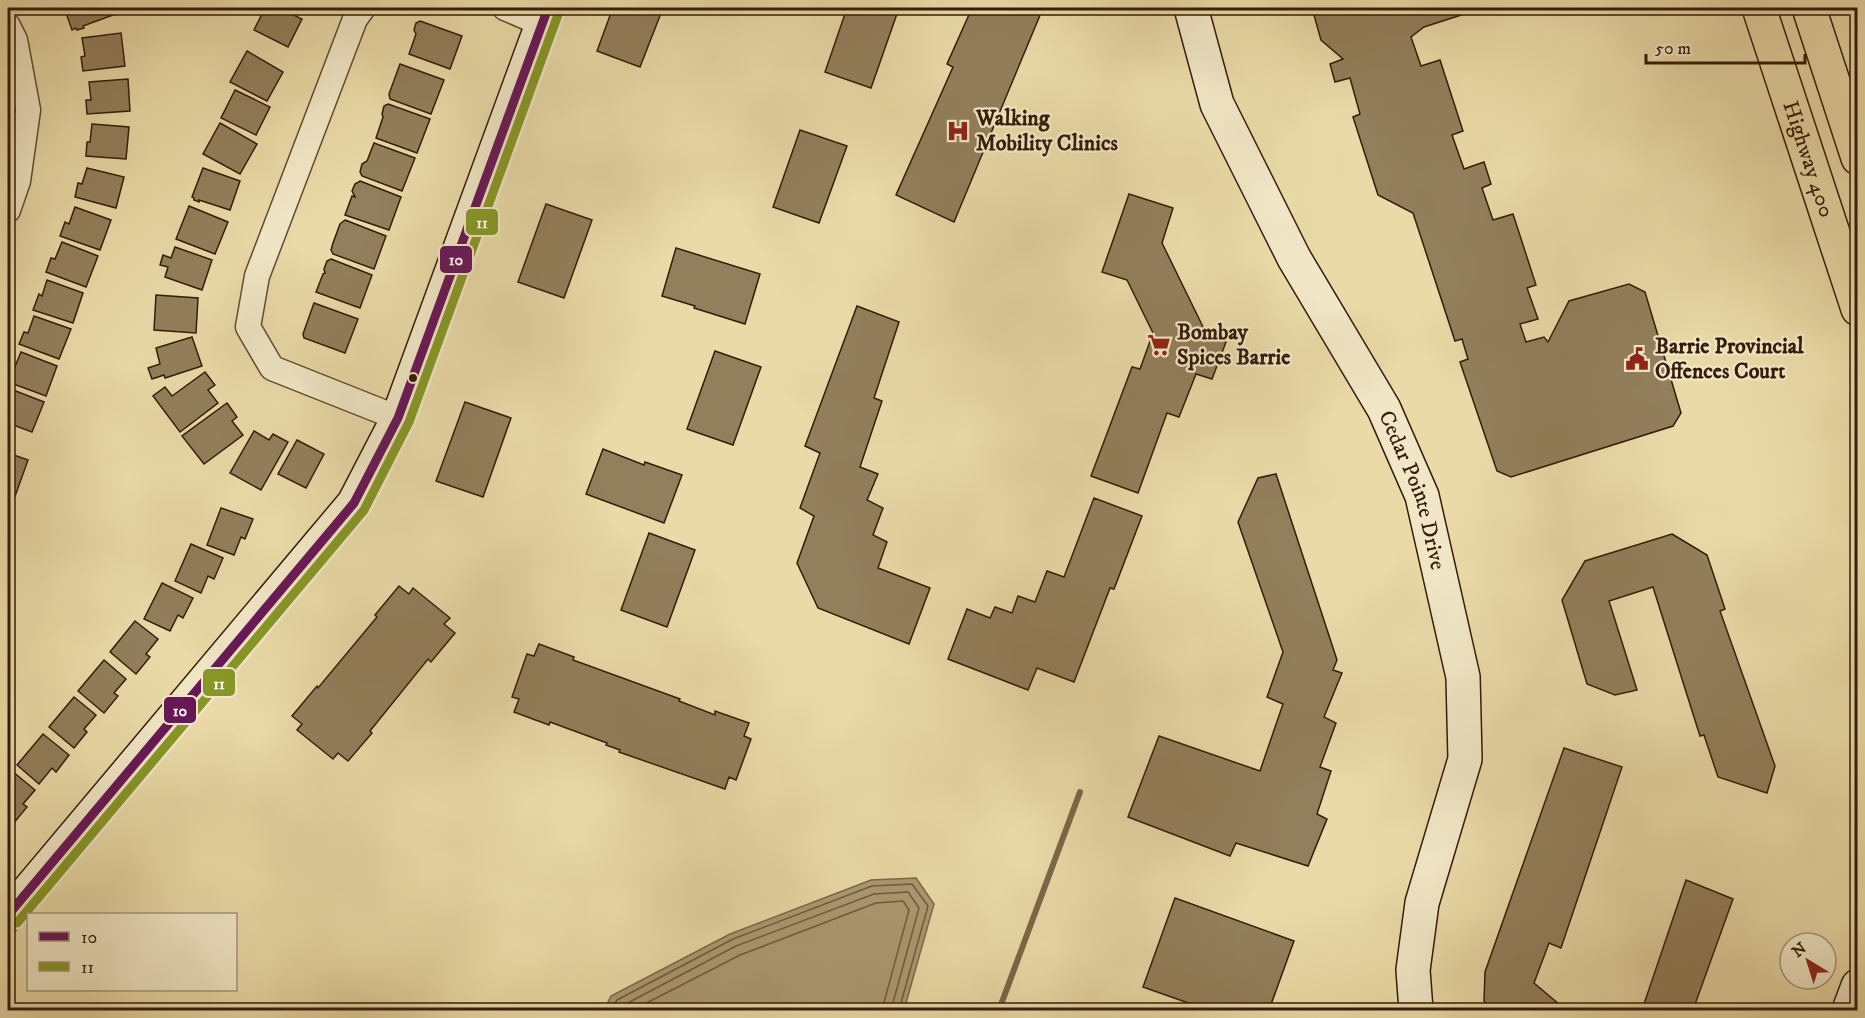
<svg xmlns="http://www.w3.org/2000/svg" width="1865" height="1018" font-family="'IM FELL DW Pica',serif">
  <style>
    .water { fill: #ab9971; stroke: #7b6747; stroke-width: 1.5 }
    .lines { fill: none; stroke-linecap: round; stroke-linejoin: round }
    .shore { stroke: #705a3d; stroke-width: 1.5 }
    .stream { stroke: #7b6747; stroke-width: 6 }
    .building { fill: #927f5b; stroke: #341c09; stroke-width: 1.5 }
    .street-casing { stroke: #614c30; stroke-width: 27 }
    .secondary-casing { stroke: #341c09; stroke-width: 36 }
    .highway-casing { stroke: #341c09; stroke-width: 36 }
    .street { stroke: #f1e7c6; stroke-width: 24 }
    .secondary { stroke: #f1e7c6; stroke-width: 33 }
    .highway { stroke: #e9daa7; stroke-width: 33 }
    .bus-1-casing { stroke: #f1e7c6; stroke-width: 14 }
    .bus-2-casing { stroke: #f1e7c6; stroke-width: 14 }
    .bus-1 { stroke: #681757; stroke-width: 9 }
    .bus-2 { stroke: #879726; stroke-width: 9 }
    .bus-dot { fill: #341c09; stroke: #f1e7c6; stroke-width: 2 }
    .labels { text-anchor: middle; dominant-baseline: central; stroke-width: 4.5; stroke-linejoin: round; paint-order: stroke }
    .poi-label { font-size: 22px; font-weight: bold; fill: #341c09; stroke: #f1e7c6; text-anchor: start }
    .street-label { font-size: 22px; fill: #341c09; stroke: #f1e7c6 }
    .line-badge { stroke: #f1e7c6; stroke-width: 2 }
    .badge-label { font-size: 16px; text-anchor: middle; font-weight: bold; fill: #fff }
  </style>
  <rect width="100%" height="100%" fill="#e9daa7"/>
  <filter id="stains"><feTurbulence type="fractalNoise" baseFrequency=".00333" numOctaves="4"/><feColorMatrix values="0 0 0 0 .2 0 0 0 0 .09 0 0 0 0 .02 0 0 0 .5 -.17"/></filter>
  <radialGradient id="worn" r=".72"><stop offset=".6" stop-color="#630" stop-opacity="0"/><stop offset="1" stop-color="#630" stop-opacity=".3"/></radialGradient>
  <path class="water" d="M916,878L934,904L904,1010H604L611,996L730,934L871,880Z"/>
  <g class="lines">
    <g class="shore">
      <path d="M611,1010L617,1000L733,939L872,886L912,884L928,906L899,1010"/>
      <path d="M619,1010L622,1006L736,946L874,894L908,892L919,908L891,1010"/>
      <path d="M633,1010L740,955L876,903L903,901L909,910L882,1010"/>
    </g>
    <path class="stream" d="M999,1010L1080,792"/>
  </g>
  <g class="building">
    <path d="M73,8H132L83,26L84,28L77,30L76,28L72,30L66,13L74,10Z"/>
    <path d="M265,8H279L302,19L288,47L254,30Z"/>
    <path d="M610,8H663L640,67L597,51L612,10Z"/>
    <path d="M847,8H899L871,88L825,72Z"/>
    <path d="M972,8H1043L954,222L896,195L953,67L947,64Z"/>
    <path d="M1312,8H1483L1424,27L1411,37L1421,66L1440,60L1463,131L1452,135L1464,169L1484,162L1491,184L1482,188L1493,220L1513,214L1536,285L1527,288L1538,319L1520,324L1526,342L1544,337L1548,342L1569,301L1629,284L1645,292L1681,413L1673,426L1511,477L1497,471L1460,362L1468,359L1462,339L1455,341L1413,213L1378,195L1353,117L1360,114L1350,78L1335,82L1330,64L1343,59L1321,40Z"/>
    <path d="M420,21L462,36L450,69L409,54L416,34L414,30L416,23Z"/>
    <path d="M121,33L125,66L83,71L81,57L85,56L82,38Z"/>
    <path d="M247,51L283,72L267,101L230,82Z"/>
    <path d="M400,64L444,80L431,114L390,99L389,94Z"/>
    <path d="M128,79L130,111L87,114L86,100H91L89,82Z"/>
    <path d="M235,90L270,107L256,135L221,118Z"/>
    <path d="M388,104L430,119L417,153L376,138L383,117L382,114L384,106Z"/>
    <path d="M220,123L257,144L240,174L203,154Z"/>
    <path d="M92,124L129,127L126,159L86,156L87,142H90Z"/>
    <path d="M800,130L847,146L819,223L773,207Z"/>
    <path d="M374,143L415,158L402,191L362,176L360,172L362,164L367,161Z"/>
    <path d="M87,168L124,177L116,208L75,197L78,183L82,184Z"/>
    <path d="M203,168L240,181L230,210L199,200V202L194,200V198L192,197Z"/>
    <path d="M360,181L401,197L389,230L345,215L352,196L355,197L352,191L355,184Z"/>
    <path d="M1129,194L1173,208L1162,243L1207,335L1226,342L1212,379L1196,374L1179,417L1167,413L1138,493L1091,476L1132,367L1140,369L1153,333L1127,280L1102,272Z"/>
    <path d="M546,204L592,220L564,298L518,282Z"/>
    <path d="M189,206L228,222L215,254L176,239Z"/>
    <path d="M75,207L111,220L100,250L60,236L65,222L69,224Z"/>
    <path d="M345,220L386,236L374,269L333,254L331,250L333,243L340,224Z"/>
    <path d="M62,242L98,256L86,287L46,272L51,258L55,259Z"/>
    <path d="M175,247L212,260L202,290L165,277L168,267L160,265L163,255L171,258Z"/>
    <path d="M676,248L760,274L745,324L694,308L695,306L662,296Z"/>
    <path d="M331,259L372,275L360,308L316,292L323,274L325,273L324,269L327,261Z"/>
    <path d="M47,280L83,293L73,323L33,310L39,294L42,296Z"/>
    <path d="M156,295L198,298L196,333L154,330Z"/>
    <path d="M314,303L358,319L345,353L304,338L303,334Z"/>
    <path d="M857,306L899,322L874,398L882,401L860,467L878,474L867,500L883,508L873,535L887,542L878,568L930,588L909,644L818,608L797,563L814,516L800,508L820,453L805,446Z"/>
    <path d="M34,316L71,329L59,359L19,344L24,332L28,333Z"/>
    <path d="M192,337L202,366L165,378L164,375L152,379L148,368L160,364L156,348Z"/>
    <path d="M715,351L761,367L733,445L687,429Z"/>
    <path d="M21,352L57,366L46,396L8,382L11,368L14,369Z"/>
    <path d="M205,372L215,385L208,390L218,403L180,432L153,396L165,387L172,396Z"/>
    <path d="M8,388L44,402L32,432L8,423Z"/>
    <path d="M465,402L511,418L483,497L436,481Z"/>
    <path d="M227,403L237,417L232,421L243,435L204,464L182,436Z"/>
    <path d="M254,431L269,440L273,434L288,442L261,490L230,473Z"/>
    <path d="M297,440L324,454L306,488L278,474Z"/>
    <path d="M603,449L644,465L645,462L682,475L664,523L586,494Z"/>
    <path d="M8,453L28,460L8,516Z"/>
    <path d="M1276,474L1337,660L1333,670L1342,673L1324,717L1336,723L1320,767L1331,771L1317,814L1327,819L1308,866L1236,843L1230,856L1128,817L1159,736L1260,771L1283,704L1267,697L1283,652L1238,522L1258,478Z"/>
    <path d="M1094,498L1142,516L1114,589L1110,588L1074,682L1037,668L1028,690L948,659L967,609L990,618L995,607L1012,613L1018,596L1035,602L1047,571L1064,577Z"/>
    <path d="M221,508L253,519L245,539L241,537L234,555L207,545Z"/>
    <path d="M649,533L695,550L667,627L621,610Z"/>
    <path d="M1672,534L1707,555L1725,609L1720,611L1775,766L1767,793L1718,777L1704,735L1700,736L1653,587L1609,601L1637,690L1615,695L1587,684L1562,600L1585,561Z"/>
    <path d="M191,544L223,558L214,579L208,576L201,593L175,581Z"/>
    <path d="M162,583L193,598L183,618L178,615L170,631L144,619Z"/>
    <path d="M399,586L409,594L413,588L450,618L444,624L455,633L431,662L428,659L370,731L372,733L348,761L338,753L333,759L297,730L302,724L292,716L317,686L318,688L377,617L375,615Z"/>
    <path d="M135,621L158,639L146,654L150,657L136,674L110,652Z"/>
    <path d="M539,644L574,657L573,660L680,699L679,701L715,715V711L749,723L744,736L751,739L736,780L729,777L725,789L619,752L620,750L606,745L607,743L550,722L549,725L514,712L519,699L512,697L527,654L534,656Z"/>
    <path d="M104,660L126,679L114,693L118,696L104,713L78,691Z"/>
    <path d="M74,697L96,715L84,729L87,732L74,748L49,727Z"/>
    <path d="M43,734L69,755L56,772L52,768L39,784L17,765Z"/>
    <path d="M1564,748L1622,767L1561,948L1549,943L1534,983L1566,1010H1491L1484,1001L1485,972Z"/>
    <path d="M12,771L35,790L23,804L27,807L13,824L8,820V777Z"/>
    <path d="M1686,880L1733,899L1693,1010H1642Z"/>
    <path d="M1175,898L1294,941L1269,1010H1208L1143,987Z"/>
  </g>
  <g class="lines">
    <g class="street-casing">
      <g id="street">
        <path d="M363,8L355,19L257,276L248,327L272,368L398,418"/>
        <path d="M505,8L542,24"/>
        <path d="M8,26L15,40L28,110L18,181L8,210"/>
      </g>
    </g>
    <g class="secondary-casing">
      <g id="secondary">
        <path id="s1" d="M1191,8L1217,104L1294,258L1384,409L1422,496L1463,677L1465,759L1422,903L1413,970L1416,1010"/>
        <path d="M8,915L354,503L398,418L548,8"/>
        <path d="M1849,1010L1858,986"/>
      </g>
    </g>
    <g class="highway-casing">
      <g id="highway">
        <path id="s2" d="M1759,8L1858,309"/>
        <path d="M1809,8L1858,158"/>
      </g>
    </g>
    <use href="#street" class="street"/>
    <use href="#secondary" class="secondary"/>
    <use href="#highway" class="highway"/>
    <g class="bus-1-casing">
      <path id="bus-1" d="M8,915L354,503L398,418L548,8"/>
    </g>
    <g class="bus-2-casing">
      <path id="bus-2" d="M17,923L364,510L409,422L559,12"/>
    </g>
    <use href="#bus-1" class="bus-1"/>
    <use href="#bus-2" class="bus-2"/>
  </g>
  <defs>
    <g id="hospital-bare" transform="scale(1.8)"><path d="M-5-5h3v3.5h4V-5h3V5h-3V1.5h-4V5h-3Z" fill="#8f2418" stroke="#f1e7c6" stroke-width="2.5" paint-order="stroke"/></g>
    <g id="supermarket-bare" transform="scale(1.8)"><path d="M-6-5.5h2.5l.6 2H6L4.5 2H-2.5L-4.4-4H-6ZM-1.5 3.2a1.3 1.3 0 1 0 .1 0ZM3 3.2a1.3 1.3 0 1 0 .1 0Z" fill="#8f2418" stroke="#f1e7c6" stroke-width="2.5" paint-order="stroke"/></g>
    <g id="civic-bare" transform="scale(1.8)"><path d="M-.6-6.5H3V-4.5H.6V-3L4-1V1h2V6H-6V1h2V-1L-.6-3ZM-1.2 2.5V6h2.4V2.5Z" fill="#8f2418" stroke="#f1e7c6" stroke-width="2.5" paint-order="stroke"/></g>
  </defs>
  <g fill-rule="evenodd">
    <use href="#hospital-bare" x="958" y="131"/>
    <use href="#supermarket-bare" x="1159" y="345"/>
    <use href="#civic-bare" x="1637" y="359"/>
  </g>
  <circle class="bus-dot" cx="413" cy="378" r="5"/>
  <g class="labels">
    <g class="poi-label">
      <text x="976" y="118">Walking<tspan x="976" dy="25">Mobility Clinics</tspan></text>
      <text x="1177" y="332">Bombay<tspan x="1177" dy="25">Spices Barrie</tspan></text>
      <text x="1655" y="346">Barrie Provincial<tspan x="1655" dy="25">Offences Court</tspan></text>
    </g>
    <g class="street-label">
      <text stroke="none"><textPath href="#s2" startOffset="159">Highway 400</textPath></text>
      <text stroke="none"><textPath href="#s1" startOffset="534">Cedar Pointe Drive</textPath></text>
    </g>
  </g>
  <g class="line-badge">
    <rect x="465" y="208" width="34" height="28" rx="6" fill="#879726"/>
    <rect x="439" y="245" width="34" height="29" rx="6" fill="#681757"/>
    <rect x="202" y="668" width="34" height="29" rx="6" fill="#879726"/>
    <rect x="163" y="696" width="34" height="28" rx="6" fill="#681757"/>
  </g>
  <g class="badge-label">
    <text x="482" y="228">11</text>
    <text x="456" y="265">10</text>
    <text x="219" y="689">11</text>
    <text x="180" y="716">10</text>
  </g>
  <rect width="1865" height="1018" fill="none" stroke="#e9daa7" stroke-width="30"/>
  <rect x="9" y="9" width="1847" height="1000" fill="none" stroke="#341c09" stroke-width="3"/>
  <rect x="15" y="15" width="1835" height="988" fill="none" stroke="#341c09" stroke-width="1.5"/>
  <rect x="27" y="913" width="210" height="78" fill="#f1e7c6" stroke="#a5967a" stroke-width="1.5"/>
  <rect x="39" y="932" width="30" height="9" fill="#681757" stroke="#a5967a" stroke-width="1.5"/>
  <text x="81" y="943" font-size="18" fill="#341c09">10</text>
  <rect x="39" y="962" width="30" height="9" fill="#879726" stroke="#a5967a" stroke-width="1.5"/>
  <text x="81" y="973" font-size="18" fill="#341c09">11</text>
  <g transform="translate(1808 961) rotate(322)"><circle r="28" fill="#f1e7c6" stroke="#a5967a" stroke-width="1.5"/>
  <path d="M0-4.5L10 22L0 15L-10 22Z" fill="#8f2418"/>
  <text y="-9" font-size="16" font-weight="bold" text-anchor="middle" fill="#341c09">N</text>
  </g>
  <path d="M1646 54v9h159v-9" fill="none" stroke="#341c09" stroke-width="3"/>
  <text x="1655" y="54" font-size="18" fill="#341c09" stroke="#f1e7c6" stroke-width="4.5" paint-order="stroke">50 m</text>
  <rect width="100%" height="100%" filter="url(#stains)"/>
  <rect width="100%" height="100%" fill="url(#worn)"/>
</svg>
